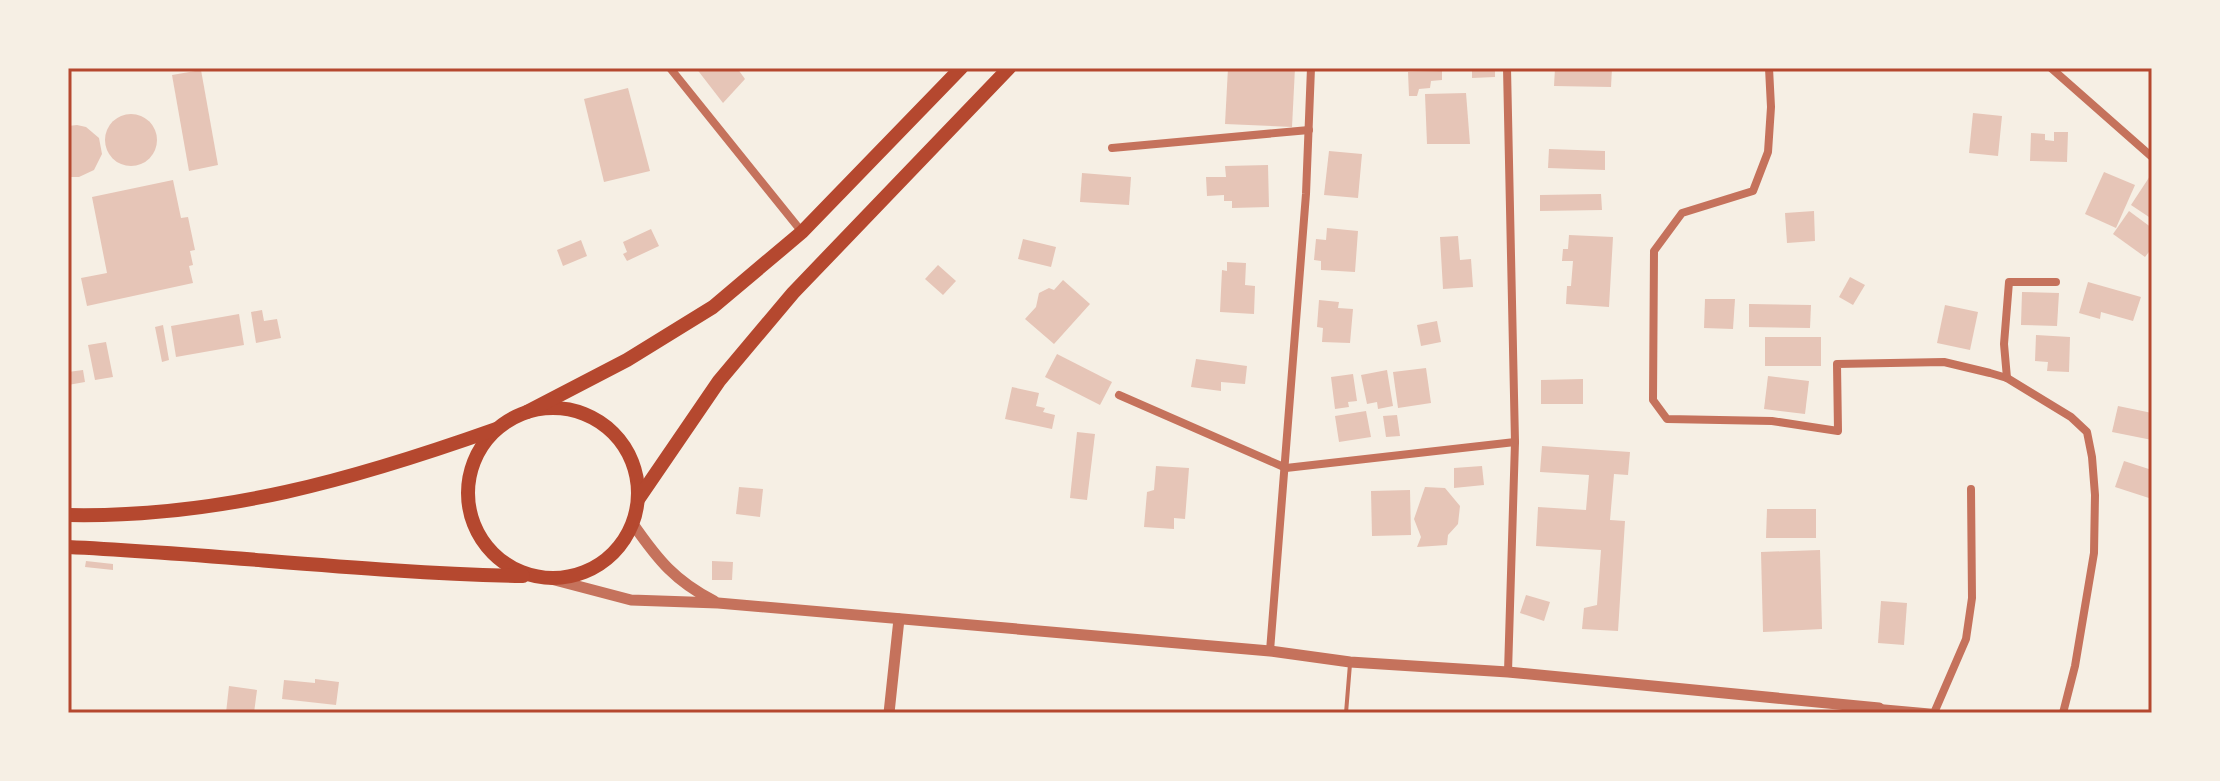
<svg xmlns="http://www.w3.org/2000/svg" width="2220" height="781" font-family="Figtree,sans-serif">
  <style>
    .building { fill: #e6c5b7 }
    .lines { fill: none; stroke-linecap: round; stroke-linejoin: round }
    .service { stroke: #c5725c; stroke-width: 4 }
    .minor { stroke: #c5725c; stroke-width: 8 }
    .tertiary { stroke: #c5725c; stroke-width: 11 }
    .primary { stroke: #b5482f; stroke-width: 14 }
    .neatline { fill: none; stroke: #b5482f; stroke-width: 3 }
  </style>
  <rect width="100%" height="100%" fill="#f6efe4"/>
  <g class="building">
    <path d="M696,68H737L745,79L723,103Z"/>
    <path d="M1228,68H1295L1292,127L1225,124Z"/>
    <path d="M1472,68H1495V77L1472,78Z"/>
    <path d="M1555,68H1612L1611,87L1554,86Z"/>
    <path d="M201,70L218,165L189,171L172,75Z"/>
    <path d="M1442,71V80L1431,81L1430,88L1419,89L1417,96H1409L1408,72Z"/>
    <path d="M628,88L650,171L604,182L584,99Z"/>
    <path d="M1466,93L1470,144H1427L1425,94Z"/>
    <path d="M1973,113L2002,116L1998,156L1969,153Z"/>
    <circle cx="131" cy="140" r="26"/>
    <path d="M77,125L86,127L99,138L102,154L94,170L79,177H71L68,176V126Z"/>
    <path d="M2054,132H2068L2067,162L2030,161L2031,133L2045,134V140L2054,141Z"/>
    <path d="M1549,149L1605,151V170L1548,168Z"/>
    <path d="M1329,151L1362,154L1358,198L1324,195Z"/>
    <path d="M1268,165L1269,207L1232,208V201H1224V195L1207,196L1206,177H1226L1225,166Z"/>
    <path d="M2104,172L2135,185L2116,228L2085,214Z"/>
    <path d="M1082,173L1131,177L1129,205L1080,202Z"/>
    <path d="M2150,176L2152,177V219L2131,205Z"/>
    <path d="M173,180L181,218L188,217L195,250L190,251L193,265L189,266L193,283L87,306L81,278L107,273L92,197Z"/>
    <path d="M1601,194L1602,210L1540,211V195Z"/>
    <path d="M1814,211L1815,241L1787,243L1785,213Z"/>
    <path d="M2129,211L2152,228V248L2145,257L2113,234Z"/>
    <path d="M1327,228L1358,231L1355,272L1321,270V261L1314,260L1316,239L1326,240Z"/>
    <path d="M651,229L659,246L627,261L623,254L627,252L623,242Z"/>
    <path d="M1569,235L1613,237L1609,307L1566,304L1567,286H1571L1573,261H1562L1563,249H1568Z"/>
    <path d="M1458,236L1460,260L1471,259L1473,287L1443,289L1440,237Z"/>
    <path d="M1023,239L1056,247L1051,267L1018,259Z"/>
    <path d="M581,240L587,256L563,266L557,250Z"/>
    <path d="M1227,262L1246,263L1245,285L1255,286L1254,314L1220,312L1222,270L1227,271Z"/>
    <path d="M938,265L956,281L943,295L925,279Z"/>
    <path d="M1850,277L1865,285L1853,305L1839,297Z"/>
    <path d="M1063,280L1090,304L1054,344L1025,319L1036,307L1039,293L1049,288L1054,290Z"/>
    <path d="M2088,282L2141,297L2133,321L2101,312L2100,319L2079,313Z"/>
    <path d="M2022,292L2059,293L2057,326L2021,325Z"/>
    <path d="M1705,299H1735L1733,329L1704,328Z"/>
    <path d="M1319,300L1339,302L1338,308L1353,309L1350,343L1322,342L1323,328L1317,327Z"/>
    <path d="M1749,304L1811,305L1810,328L1749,327Z"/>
    <path d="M1945,305L1978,312L1970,350L1937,343Z"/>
    <path d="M262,310L264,321L277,319L281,338L256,343L251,312Z"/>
    <path d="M239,314L244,345L176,357L171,326Z"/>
    <path d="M1437,321L1441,342L1421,346L1417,325Z"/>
    <path d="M163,325L169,360L162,362L155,327Z"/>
    <path d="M2036,335L2070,337L2069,372L2047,371L2048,362L2035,361Z"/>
    <rect x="1765" y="337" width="56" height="29"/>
    <path d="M106,342L113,377L95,380L88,345Z"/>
    <path d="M1057,354L1112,382L1100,405L1045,377Z"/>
    <path d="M1196,359L1247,366L1245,384L1221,382V391L1191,387Z"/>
    <path d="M1426,368L1431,403L1398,408L1393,372Z"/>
    <path d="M83,370L85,382L68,385V372Z"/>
    <path d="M1387,370L1393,406L1378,409L1377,402L1367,404L1361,375Z"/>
    <path d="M1353,374L1357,401L1348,402L1349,407L1335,409L1331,377Z"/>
    <path d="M1768,376L1809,381L1805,414L1764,409Z"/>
    <path d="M1583,379V404H1541V380Z"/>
    <path d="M1012,387L1039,393L1036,406L1045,408L1043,412L1055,415L1052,429L1005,419Z"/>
    <path d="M2118,406L2152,413V440L2112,432Z"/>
    <path d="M1366,411L1371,437L1339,442L1335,416Z"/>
    <path d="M1397,415L1400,436L1386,437L1383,416Z"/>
    <path d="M1077,432L1095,434L1087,500L1070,498Z"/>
    <path d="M1542,446L1630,452L1628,475L1614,474L1610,520L1625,521L1618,631L1582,629L1584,608L1597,605L1601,550L1536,546L1538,507L1586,510L1589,475L1540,472Z"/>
    <path d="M2124,461L2152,470V499L2115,487Z"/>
    <path d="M1156,466L1189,468L1185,519L1174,518V529L1144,527L1147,492L1154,490Z"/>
    <path d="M1482,466L1484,485L1454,488V468Z"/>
    <path d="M739,487L763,489L760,517L736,514Z"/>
    <path d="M1425,487L1445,488L1460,506L1458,524L1448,535L1447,545L1417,547L1421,537L1414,519Z"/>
    <path d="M1410,490L1411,535L1372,536L1371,491Z"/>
    <path d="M1767,509H1816V538H1766Z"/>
    <path d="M1820,550L1822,629L1763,632L1761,552Z"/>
    <path d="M86,561L113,564V570L85,567Z"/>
    <path d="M712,561L733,562L732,580H712Z"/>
    <path d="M1526,595L1550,602L1544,621L1520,613Z"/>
    <path d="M1881,601L1907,603L1904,645L1878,643Z"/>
    <path d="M315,679L339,682L336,705L282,699L284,680L315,683Z"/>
    <path d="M229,686L257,690L254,713H226Z"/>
  </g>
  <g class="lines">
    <path class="service" d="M1346,713L1350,664"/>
    <g class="minor">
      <path d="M670,68L802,232"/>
      <path d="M1507,68L1515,442L1508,672"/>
      <path d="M1769,68L1771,107L1768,152L1753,191L1682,213L1654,251L1653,400L1667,419L1772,421L1838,431L1837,364L1944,362L1990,373L2007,378L2071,417L2087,432L2092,457L2095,495L2094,553L2075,666L2063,713"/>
      <path d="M2051,68L2152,157"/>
      <path d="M1112,148L1309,130"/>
      <path d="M2007,378L2004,344L2009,282H2056"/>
      <path d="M1119,395L1286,468L1515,442"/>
      <path d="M1270,651L1306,194L1311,68"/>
      <path d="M1879,708L1935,713"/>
      <path d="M1934,713L1966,639L1972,598L1971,489"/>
    </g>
    <g class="tertiary">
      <path d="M633,524C658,560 675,581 714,601"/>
      <path d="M551,579L631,600L718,603L1270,651L1350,662L1508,672L1879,708V713"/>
      <path d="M889,713L899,619"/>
    </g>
    <g class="primary">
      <circle cx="553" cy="493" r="85"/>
      <path d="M527,412L627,360L713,307L802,232L961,68"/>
      <path d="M639,498L719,381L793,293L1009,68"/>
      <path d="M68,515C220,518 355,479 496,429"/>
      <path d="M68,547C220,554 371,573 523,576"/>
    </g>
  </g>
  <rect width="2220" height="781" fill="none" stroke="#f6efe4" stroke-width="140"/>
  <rect x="70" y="70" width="2080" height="641" class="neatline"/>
</svg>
